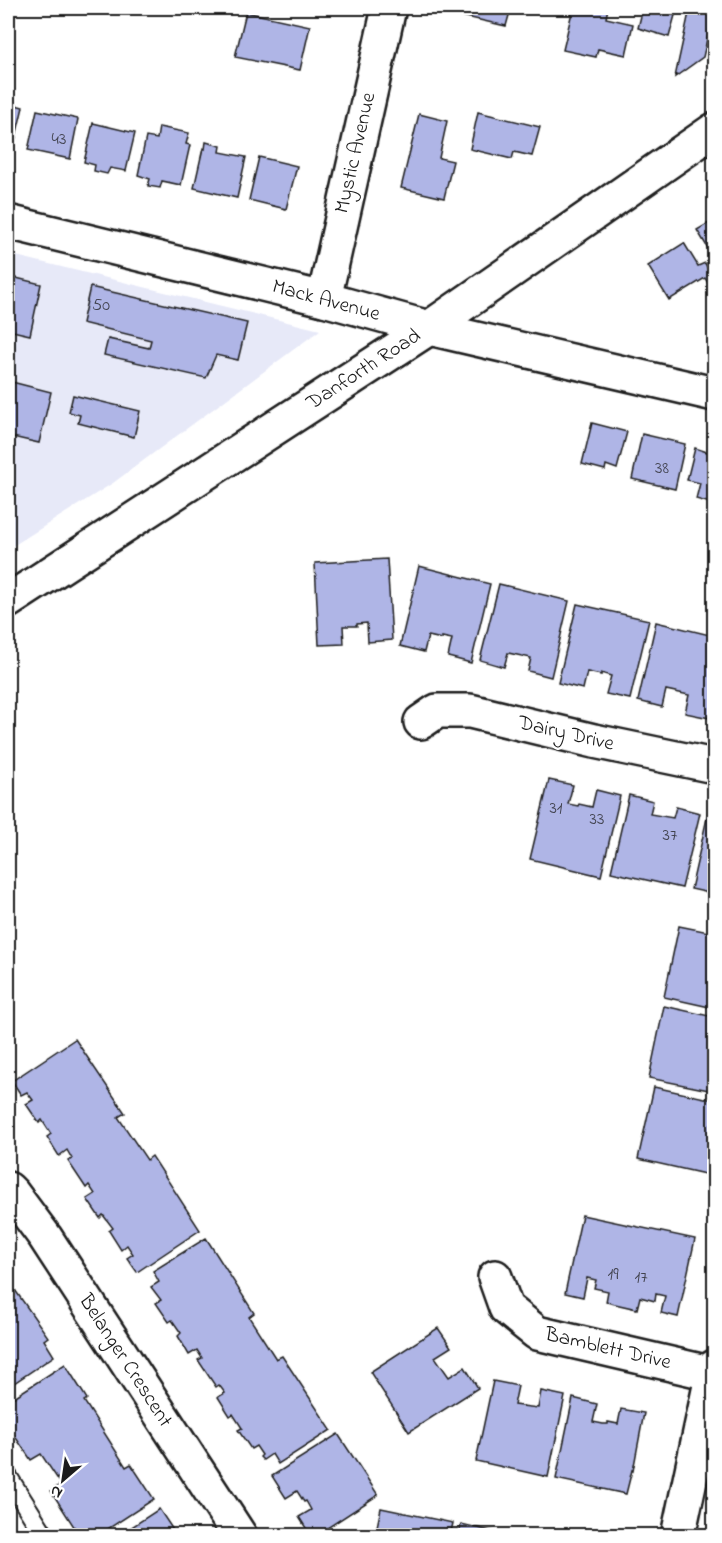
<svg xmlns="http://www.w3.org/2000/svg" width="722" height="1543" font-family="'Indie Flower',sans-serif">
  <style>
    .built { fill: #e7e9f8 }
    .building { fill: #afb5e6; stroke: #1c1c1c; stroke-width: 1.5 }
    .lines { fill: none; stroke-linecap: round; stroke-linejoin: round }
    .service-casing { stroke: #1c1c1c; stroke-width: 22 }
    .minor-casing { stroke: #1c1c1c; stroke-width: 38 }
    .secondary-casing { stroke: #1c1c1c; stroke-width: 38 }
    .service { stroke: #fff; stroke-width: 18 }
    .minor { stroke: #fff; stroke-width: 33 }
    .secondary { stroke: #fff; stroke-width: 33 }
    .labels { text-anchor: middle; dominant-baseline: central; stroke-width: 5; stroke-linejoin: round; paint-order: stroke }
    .number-label { font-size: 18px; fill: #41424e }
    .street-label { font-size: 21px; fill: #1c1c1c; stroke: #fff }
  </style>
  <rect width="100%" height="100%" fill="#fff"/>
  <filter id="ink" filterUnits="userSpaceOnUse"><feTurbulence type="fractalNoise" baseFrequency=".0167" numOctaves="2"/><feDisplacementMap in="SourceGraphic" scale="12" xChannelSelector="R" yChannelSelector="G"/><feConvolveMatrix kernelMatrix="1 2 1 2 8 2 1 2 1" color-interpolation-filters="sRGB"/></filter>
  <g filter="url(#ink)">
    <path class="built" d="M8,254L320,330L113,483L8,549Z"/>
    <g class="building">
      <path d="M455,8H511L506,26L453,14Z"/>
      <path d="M573,8H608L606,18L633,24L626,55L598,49L596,57L563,50Z"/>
      <path d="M643,8H677L669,37L638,28Z"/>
      <path d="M690,8L714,9L703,57L675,77Z"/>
      <path d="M246,12L310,26L300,70L235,57Z"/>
      <path d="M8,103L23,107L14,145L8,144Z"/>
      <path d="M37,110L78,119L70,159L28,150Z"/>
      <path d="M478,112L540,127L532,156L514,152L512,159L470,149Z"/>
      <path d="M419,114L447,121L439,158L453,161L444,198L401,188Z"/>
      <path d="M93,123L135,133L126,171L110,168L107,174L94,171L95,165L84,162Z"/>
      <path d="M159,127L189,133L186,144L190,145L181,185L162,181L160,188L148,186L150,179L138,175L146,137L157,139Z"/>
      <path d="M206,142L221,146L220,152L246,157L237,198L194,188L203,148L205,149Z"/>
      <path d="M259,157L297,166L286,209L249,200Z"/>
      <path d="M714,220V258L697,230Z"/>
      <path d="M684,243L698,266L705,263L714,282L709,285L705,278L669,300L648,266Z"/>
      <path d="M8,276L41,284L30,335L8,330Z"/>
      <path d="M90,287L247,323L238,360L216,355L206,378L104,355L108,339L149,348L151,340L82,323Z"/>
      <path d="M8,381L51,392L39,443L8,436Z"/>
      <path d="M73,395L140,411L134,437L78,423L80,415L69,412Z"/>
      <path d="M592,423L627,432L617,469L606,465L605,470L582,464Z"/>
      <path d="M642,434L685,444L675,489L632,479Z"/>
      <path d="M709,446L714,447V504L696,499L700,483L687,480L695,448L707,452Z"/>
      <path d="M387,559L392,640L368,642L367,623L357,624V626H343L344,644L319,645L315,563Z"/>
      <path d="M419,566L490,584L471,663L448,657L452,639L442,637V639L428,636L424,652L400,646Z"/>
      <path d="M499,584L569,601L551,677L528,671L531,658L508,653L504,667L480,660Z"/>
      <path d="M577,604L649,620L630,699L606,694L611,676L601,673V675L587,672L583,689L558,683Z"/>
      <path d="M656,622L714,636V698L710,718L685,713L689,695L666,690L662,707L638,701Z"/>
      <path d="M549,780L573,785L568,804L578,806L579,804L592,807L596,790L620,796L601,876L530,859Z"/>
      <path d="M629,795L653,801L650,814L673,818L676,807L700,813L682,888L611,872Z"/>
      <path d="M709,809L714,811V894L691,889Z"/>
      <path d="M679,926L714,933V1008L664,997Z"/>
      <path d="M664,1006L714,1017V1091L649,1078Z"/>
      <path d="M75,1039L125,1113L118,1117L147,1160L152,1156L200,1230L137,1272L127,1258L133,1254L127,1245L121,1250L109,1231L113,1228L103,1215L100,1218L87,1199L95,1194L89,1185L86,1188L68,1161L72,1159L67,1150L59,1156L47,1137L51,1134L42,1120L39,1123L26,1104L33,1100L27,1092L21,1095L12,1081Z"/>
      <path d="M654,1087L714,1100V1126L711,1125L708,1144L714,1145V1176L638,1159Z"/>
      <path d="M582,1215L695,1239L678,1317L661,1313L665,1296L656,1294L655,1301L640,1297L637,1309L606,1302L608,1291L594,1288L596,1280L587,1278L583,1297L565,1293Z"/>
      <path d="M206,1238L254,1313L249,1317L276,1359L282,1356L331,1430L278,1464L272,1454L263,1460L260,1457L262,1455L256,1446L251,1449L238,1430L242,1428L233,1414L230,1416L218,1397L225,1393L219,1385L216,1387L198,1360L202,1358L197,1350L189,1355L178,1336L181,1333L172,1320L169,1322L156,1303L161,1300L151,1287L159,1282L153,1271Z"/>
      <path d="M8,1280L48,1337L44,1340L54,1356L8,1387Z"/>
      <path d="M438,1328L451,1347L435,1357L449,1377L465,1367L478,1388L409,1432L370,1372Z"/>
      <path d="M65,1364L87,1399L84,1401L126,1467L131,1464L154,1499L97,1536H80L51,1491L61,1484L41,1454L31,1460L8,1426V1401Z"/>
      <path d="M493,1381L518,1386L514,1405L538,1408L541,1391L565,1396L548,1477L476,1461Z"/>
      <path d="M573,1398L597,1404L593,1422L603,1424H608V1422L618,1424L621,1409L644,1413L633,1471L632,1470L626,1494L556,1479Z"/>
      <path d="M338,1434L378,1495L315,1536H311L299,1517L311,1510L306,1501L304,1502L297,1491L286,1498L272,1476Z"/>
      <path d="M381,1508L453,1523L450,1536H375Z"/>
      <path d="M159,1509L177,1536H118Z"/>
      <path d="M461,1524L512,1536H459Z"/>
    </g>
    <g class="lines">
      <g class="service-casing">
        <path id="service" d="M8,1477L45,1536"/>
      </g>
      <g class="minor-casing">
        <g id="minor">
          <path d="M8,222L324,299L429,328L714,394"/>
          <path d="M324,299L389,8"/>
          <path d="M421,722L437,711H470L594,741L714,766"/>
          <path d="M8,1189L13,1194L45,1237L240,1536"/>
          <path d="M495,1277L506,1308L537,1333L714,1374"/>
          <path d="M678,1536L714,1367"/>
        </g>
      </g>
      <g class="secondary-casing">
        <path id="secondary" d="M8,601L429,328L714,130"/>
      </g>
      <use href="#service" class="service"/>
      <use href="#minor" class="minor"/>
      <use href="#secondary" class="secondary"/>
    </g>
  </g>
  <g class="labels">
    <g class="number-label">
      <text x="59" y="140">43</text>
      <text x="101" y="306">50</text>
      <text x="662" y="469">38</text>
      <text x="556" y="809">31</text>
      <text x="597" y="820">33</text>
      <text x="670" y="836">37</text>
      <text x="613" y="1275">19</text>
      <text x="641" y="1278">17</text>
    </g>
    <g class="street-label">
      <text transform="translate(356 153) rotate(-77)">Mystic Avenue</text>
      <text transform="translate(326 301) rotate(15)">Mack Avenue</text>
      <text transform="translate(364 370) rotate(-33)">Danforth Road</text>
      <text transform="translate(566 734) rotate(13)">Dairy Drive</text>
      <text transform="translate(608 1349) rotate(13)">Bamblett Drive</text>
      <text transform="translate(125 1361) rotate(57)">Belanger Crescent</text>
    </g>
  </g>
  <rect width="722" height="1543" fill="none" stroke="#fff" stroke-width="30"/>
  <rect x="15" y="15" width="692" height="1513" fill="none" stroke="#1c1c1c" stroke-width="2" filter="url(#ink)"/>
  <g transform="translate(63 1480) rotate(209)" stroke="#ffffff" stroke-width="4.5" paint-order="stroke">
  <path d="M0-4.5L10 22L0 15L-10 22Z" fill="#1c1c1c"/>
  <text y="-9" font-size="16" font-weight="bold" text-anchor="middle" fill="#1c1c1c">N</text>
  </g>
</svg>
